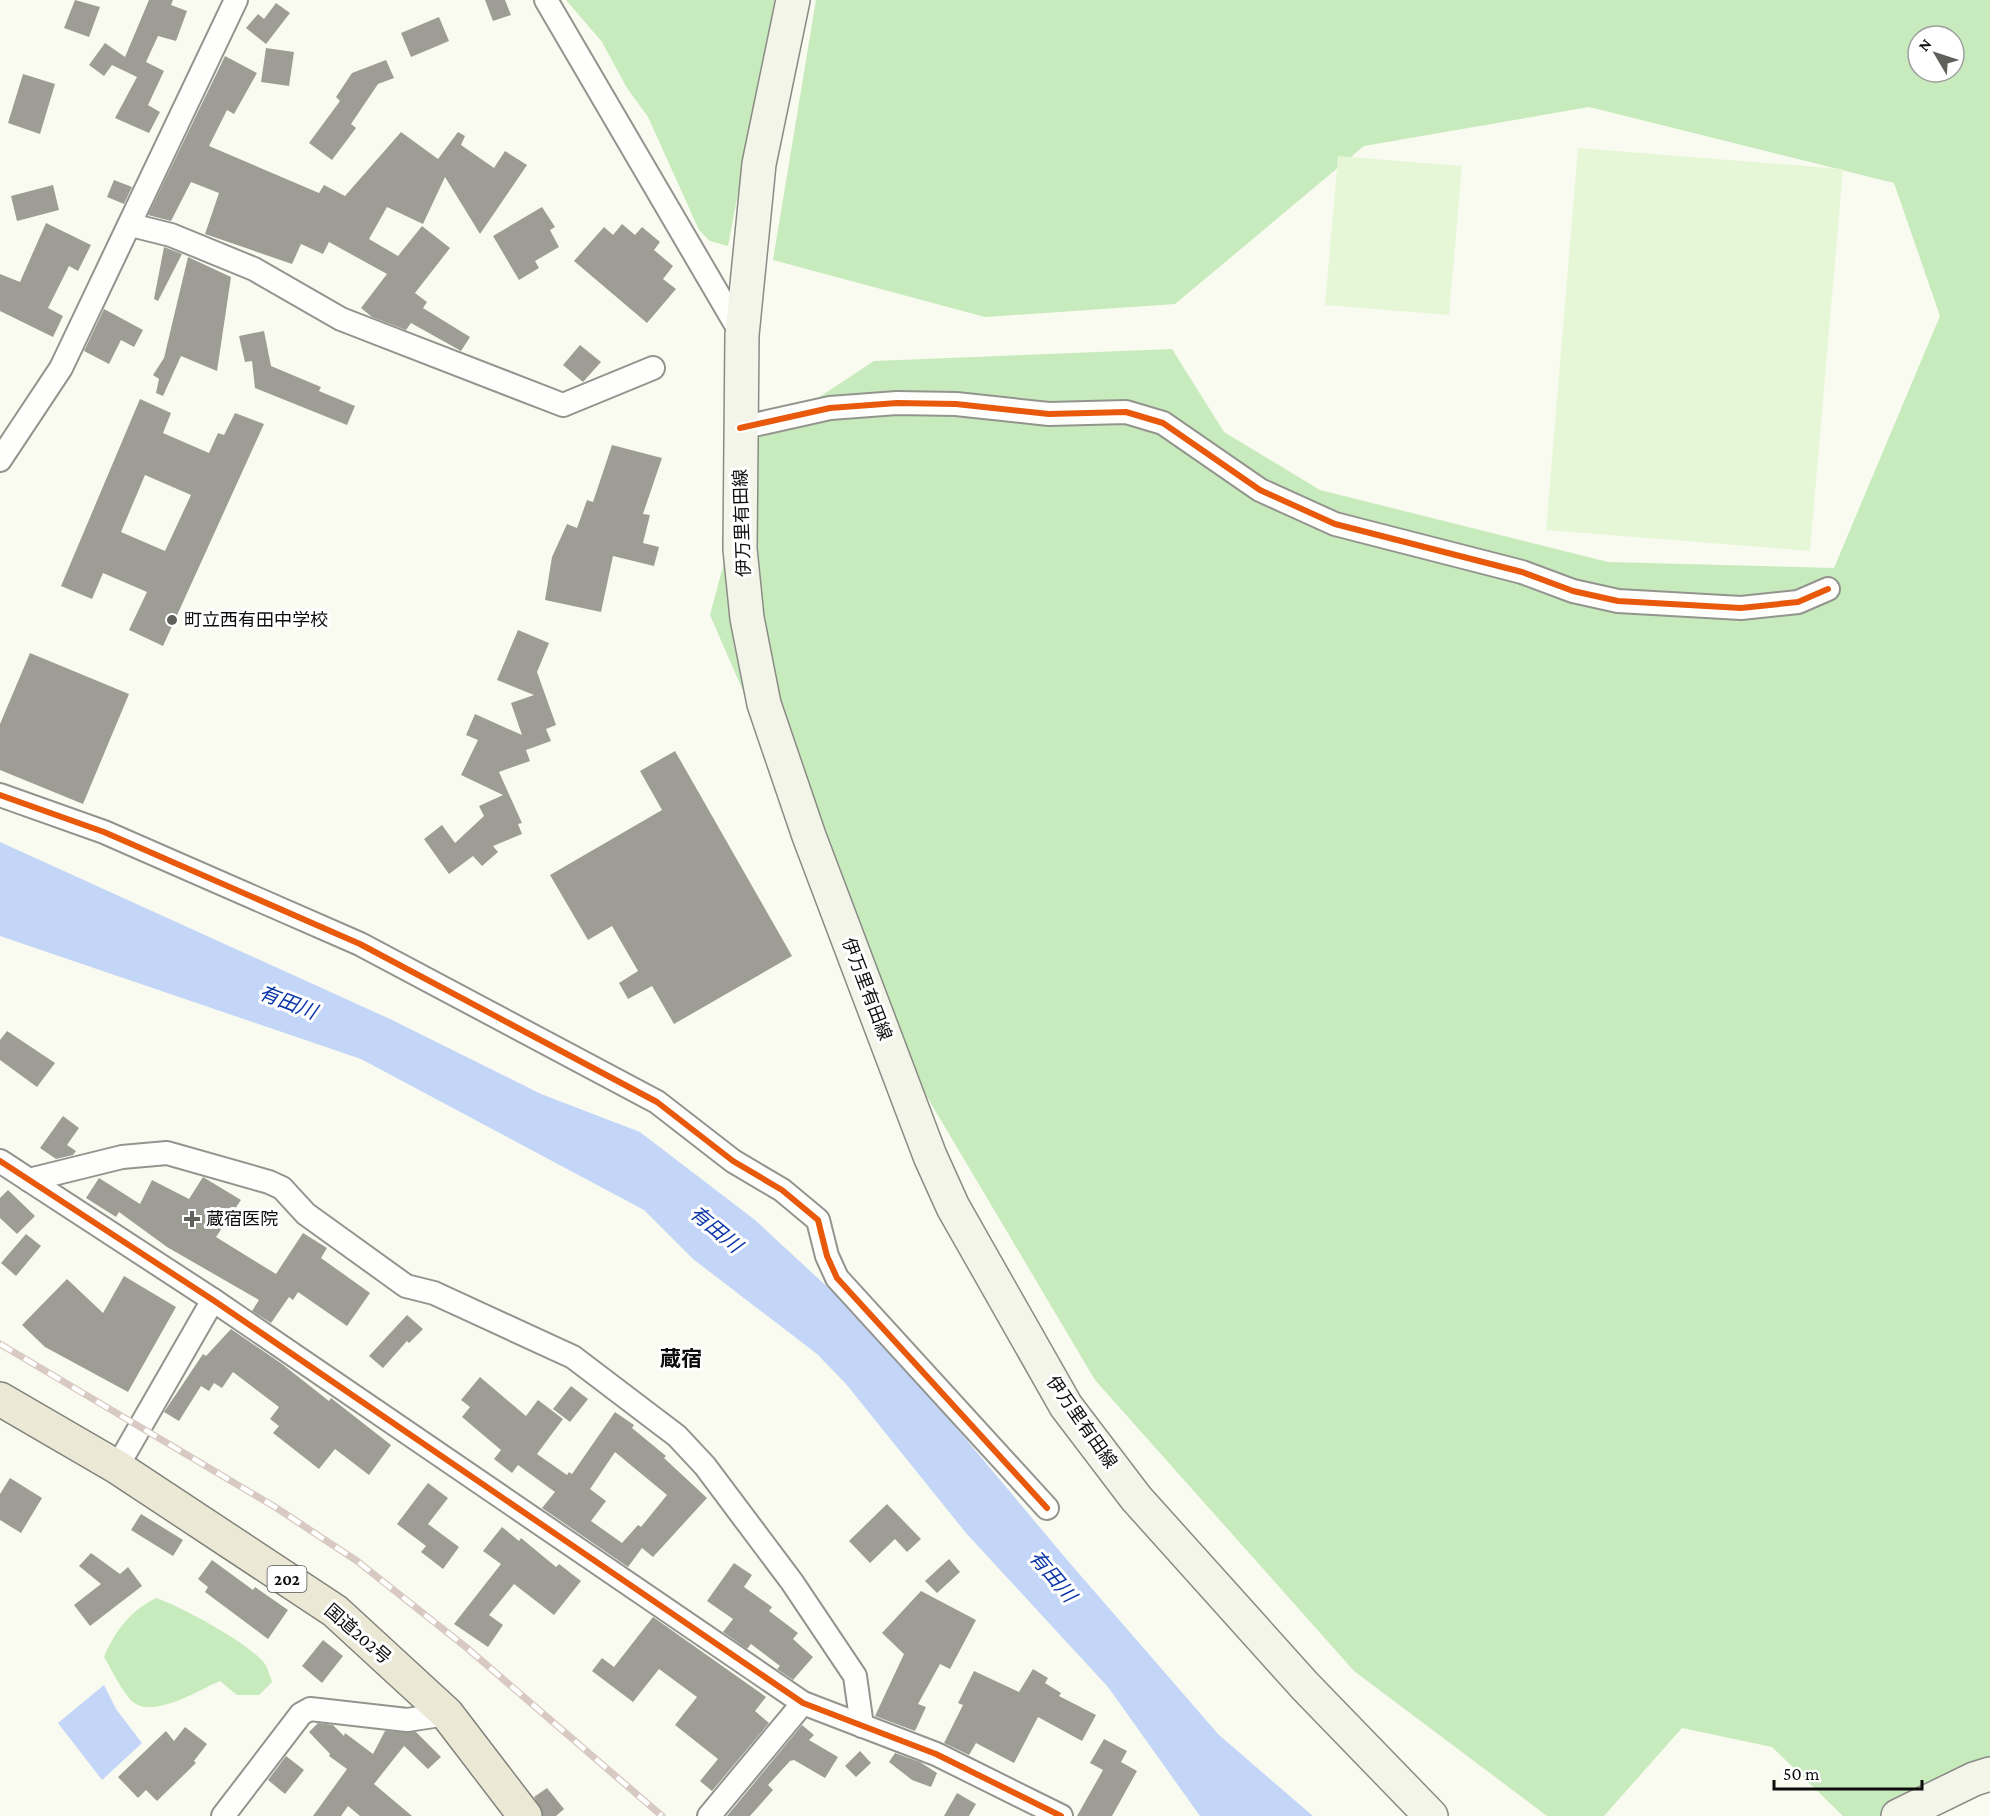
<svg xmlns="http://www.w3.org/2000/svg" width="1990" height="1816" font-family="'Crimson Pro','Noto Sans JP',serif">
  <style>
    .forest { fill: #c7ebbc; fill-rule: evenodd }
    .pitch { fill: #e6f7d8 }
    .water { fill: #c3d6f8 }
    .building { fill: #9d9d96; fill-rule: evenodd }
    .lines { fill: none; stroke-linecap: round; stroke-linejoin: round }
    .minor-casing { stroke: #94948f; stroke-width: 26 }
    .secondary-casing { stroke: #8a8b86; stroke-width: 36 }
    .trunk-casing { stroke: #81817c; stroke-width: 36 }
    .minor { stroke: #fefefd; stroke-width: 22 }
    .secondary { stroke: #f3f5e8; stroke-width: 33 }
    .trunk { stroke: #ebe9d5; stroke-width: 33 }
    .rail-casing { stroke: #d8c9c2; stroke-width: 7 }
    .rail { stroke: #fff; stroke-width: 4.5; stroke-dasharray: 14; stroke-linecap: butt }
    .cycleway-casing { stroke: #fff; stroke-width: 10 }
    .cycleway { stroke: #e8590c; stroke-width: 6 }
    .poi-dot { fill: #60605c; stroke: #fff; stroke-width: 2 }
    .labels { text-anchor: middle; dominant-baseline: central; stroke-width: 6; stroke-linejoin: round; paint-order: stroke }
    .shield { fill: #fff; stroke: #565656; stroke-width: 1.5 }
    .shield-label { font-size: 16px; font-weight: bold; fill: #0d0d0d }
    .street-label { font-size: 18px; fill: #0d0d0d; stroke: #fff }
    .poi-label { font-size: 18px; fill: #0d0d0d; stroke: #fff; text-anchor: start }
    .water-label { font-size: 20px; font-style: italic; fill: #0c36a8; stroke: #fff }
    .quarter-label { font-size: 21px; font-weight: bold; fill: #0d0d0d; stroke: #fff }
  </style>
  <rect width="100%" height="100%" fill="#fafbf0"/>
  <g class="forest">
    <path d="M566,0H775L728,246L710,241L699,230L648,117L627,88L602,42Z"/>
    <path d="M816,0H1990V1785L1894,1816H1843L1772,1747L1682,1728L1604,1816H1547L1354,1671L1095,1380L898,1048L710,615L757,438L874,361L1172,349L1224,432L1320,490L1608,562L1834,568L1940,316L1894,183L1589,107L1364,146L1175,304L985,317L773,260ZM1918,36H1954V72H1918Z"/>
    <path d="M156,1598C180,1606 251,1644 265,1664C268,1669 270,1676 272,1682L259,1695H237L220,1681C198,1690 148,1723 129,1698C119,1686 112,1670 104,1657C115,1631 130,1611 156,1598Z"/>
  </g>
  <g class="pitch">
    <path d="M1578,148L1843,169L1810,551L1546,530Z"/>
    <path d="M1338,156L1462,166L1449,315L1325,305Z"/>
  </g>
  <g class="water">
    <path d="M0,842L390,1019L541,1094L640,1132L755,1220L876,1332L1068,1561L1219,1735L1313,1816H1200L1108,1687L966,1533L846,1384L817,1354L693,1259L644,1210L361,1059L0,936Z"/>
    <path d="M104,1685L116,1709L142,1743L102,1780L58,1723Z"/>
  </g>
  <g class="building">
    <path d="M75,0L100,7L89,37L64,28Z"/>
    <path d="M149,0H173L171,5L187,11L176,41L158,36L146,62L164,71L148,105L160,112L149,133L115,118L137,77L112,65L104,76L89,65L105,43L125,57Z"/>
    <path d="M485,0H505L511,15L493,21Z"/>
    <path d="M276,3L290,13L266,44L246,28L258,14L264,19Z"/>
    <path d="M439,17L449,41L411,57L401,33Z"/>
    <path d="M266,48L294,52L289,86L261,82Z"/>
    <path d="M225,56L257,73L234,114L227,110L209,146L319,193L324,185L345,196L401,132L438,159L458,132L465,136L461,145L494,168L505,151L527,165L480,234L445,177L423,224L387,207L369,239L398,256L422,226L450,248L415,293L427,302L423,308L470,337L461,351L411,323L406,330L372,317L361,308L387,274L329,242L323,254L301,244L292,264L205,234L219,193L191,182L171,221L148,215Z"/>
    <path d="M386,60L394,78L378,84L351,124L356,128L332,160L309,143L340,101L336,97L352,73Z"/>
    <path d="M23,74L55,84L40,134L8,123Z"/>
    <path d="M114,180L132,187L124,204L107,197Z"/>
    <path d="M53,185L59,210L17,221L11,196Z"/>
    <path d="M542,207L555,227L550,230L559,247L535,261L539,268L519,280L493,236Z"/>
    <path d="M46,223L91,245L78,271L69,266L48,308L63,316L53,337L0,311V274L20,282Z"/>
    <path d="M622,224L635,235L642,227L660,242L654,250L673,266L663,279L676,289L647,323L574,261L604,227L613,235Z"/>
    <path d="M164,247L182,254L158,301L154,299Z"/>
    <path d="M188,257L231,277L217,371L181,356L163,396L156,393L159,379L153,375L164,358Z"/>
    <path d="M104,309L143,330L134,347L121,340L109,364L84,351Z"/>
    <path d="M264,331L271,366L321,387L319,391L355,406L347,425L255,388L252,361L245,362L239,336Z"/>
    <path d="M580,345L601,362L583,382L563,365Z"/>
    <path d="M140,399L171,413L163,433L209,453L218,433L224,435L235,413L264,424L163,646L129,630L147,592L103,573L92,599L61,586ZM145,475L191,495L165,551L121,532Z"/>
    <path d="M612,445L662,458L643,514L650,515L643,543L659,547L654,566L613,556L601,612L545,600L552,557L567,524L577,528L587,500L593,502Z"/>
    <path d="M518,630L549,643L537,672L556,725L546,729L551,741L526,750L530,761L499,772L522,823L518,824L522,834L493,846L498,852L482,866L473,856L449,874L424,839L442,825L455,843L484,816L479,806L503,795L461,775L478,740L466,735L475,714L522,735L511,703L534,695L497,680Z"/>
    <path d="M30,653L129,694L83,804L0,770V724Z"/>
    <path d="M675,751L792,956L674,1024L652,986L628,999L619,983L638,971L612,926L588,940L550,875L662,810L640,771Z"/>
    <path d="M7,1031L55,1063L37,1087L0,1060V1040Z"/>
    <path d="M63,1116L79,1128L67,1145L76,1151L73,1155L56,1159L40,1148Z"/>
    <path d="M203,1177L241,1200L216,1237L276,1274L303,1233L327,1248L321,1258L370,1293L347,1326L298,1292L293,1300L289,1297L271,1323L252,1311L259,1300L167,1247L119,1212L116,1217L86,1198L99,1178L140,1204L152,1180L189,1199Z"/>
    <path d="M8,1190L35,1216L17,1234L0,1218V1198Z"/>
    <path d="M26,1234L41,1246L16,1276L1,1263Z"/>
    <path d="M124,1276L176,1307L128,1392L45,1347L22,1325L67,1279L103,1313Z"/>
    <path d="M407,1315L423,1329L409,1343L407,1341L383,1368L369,1356Z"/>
    <path d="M231,1329L282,1364L329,1401L331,1398L391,1445L369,1475L335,1449L319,1469L273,1433L279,1426L270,1419L279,1407L233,1372L222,1388L214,1383L209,1391L201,1386L179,1421L164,1412L203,1354L206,1356Z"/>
    <path d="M480,1377L526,1416L538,1400L563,1419L537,1454L567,1475L569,1472L572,1474L615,1412L634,1425L632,1428L666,1456L664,1458L707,1498L653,1557L642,1548L628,1567L542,1508L555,1492L518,1465L512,1473L494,1459L501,1450L462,1417L470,1407L461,1400ZM615,1452L667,1495L641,1527L638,1525L622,1543L591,1521L606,1501L590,1489Z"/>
    <path d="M571,1386L588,1399L570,1422L553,1409Z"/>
    <path d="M10,1478L42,1498L21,1533L0,1520V1494Z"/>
    <path d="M428,1483L448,1498L428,1524L459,1547L443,1569L421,1552L426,1546L397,1524Z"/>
    <path d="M887,1504L921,1539L907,1552L895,1539L870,1563L849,1541Z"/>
    <path d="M141,1514L183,1540L173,1556L131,1530Z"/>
    <path d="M502,1527L519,1541L521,1538L556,1567L559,1564L581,1581L554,1615L514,1584L489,1615L503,1625L488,1647L454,1624L501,1564L483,1551Z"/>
    <path d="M91,1553L120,1574L128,1567L142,1586L90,1626L74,1605L101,1584L79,1566Z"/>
    <path d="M949,1559L960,1572L937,1593L925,1581Z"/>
    <path d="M212,1560L253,1590L255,1587L288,1610L268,1639L205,1592L208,1587L198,1579Z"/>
    <path d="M734,1563L752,1575L744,1587L772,1607L769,1611L798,1633L793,1639L813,1657L793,1680L777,1669L780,1666L751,1644L747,1649L723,1632L733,1619L707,1601Z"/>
    <path d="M921,1591L976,1620L950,1669L940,1664L918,1704L926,1707L915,1731L875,1716L904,1654L882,1633Z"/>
    <path d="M653,1617L766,1697L755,1711L769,1723L712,1791L700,1781L718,1759L675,1725L697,1697L659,1669L633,1702L592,1671L602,1658L614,1667Z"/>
    <path d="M323,1640L343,1656L322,1683L302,1666Z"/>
    <path d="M1033,1669L1048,1678L1045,1683L1061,1693L1059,1696L1096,1715L1082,1741L1038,1717L1014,1763L976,1743L969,1755L944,1743L963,1705L958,1703L974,1671L1019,1692Z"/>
    <path d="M318,1723L333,1725L344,1736L345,1733L373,1754L385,1731L416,1732L441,1757L428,1769L404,1746L374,1784L412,1816H360L348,1806L341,1816H313L347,1769L329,1756L330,1754L309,1732Z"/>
    <path d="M802,1725L814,1735L809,1740L838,1757L825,1778L794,1760L790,1761L768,1785L773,1790L750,1816H727Z"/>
    <path d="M185,1727L207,1744L194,1761L196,1763L157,1801L146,1790L138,1798L118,1777L166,1731L174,1741Z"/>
    <path d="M1104,1739L1127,1751L1121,1762L1137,1771L1112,1816H1077L1103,1770L1090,1763Z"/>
    <path d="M860,1751L871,1763L856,1777L845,1766Z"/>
    <path d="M895,1753L920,1762L937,1773L931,1787L912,1780L889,1762Z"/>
    <path d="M286,1756L304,1770L285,1794L268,1780Z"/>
    <path d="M547,1788L564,1809L556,1816H543L534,1797Z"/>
    <path d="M957,1793L976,1804L969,1816H944Z"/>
  </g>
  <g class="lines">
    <g class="minor-casing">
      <g id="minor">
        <path d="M546,0L742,335"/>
        <path d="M131,225L171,235L254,269L341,319L563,405L653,368"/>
        <path d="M740,428L830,408L897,403L956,404L1049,414L1126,412L1163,423L1260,490L1335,524L1522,572L1573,591L1618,601L1741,608L1798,602L1828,589"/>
        <path d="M0,460L61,368L236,0"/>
        <path d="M0,795L104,832L360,944L657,1102L733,1161L782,1190L818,1220L827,1256L837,1278L1047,1508"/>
        <path d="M0,1161L213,1300L803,1703L936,1754L1061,1816"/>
        <path d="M29,1180L122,1157L167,1153L269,1182L282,1188L306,1214L406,1286L434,1293L573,1357L677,1436L705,1466L792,1582L855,1676L862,1726"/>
        <path d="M117,1467L213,1300"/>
        <path d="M223,1816L301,1714L310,1709L407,1720L447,1714"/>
        <path d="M709,1816L803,1703"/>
      </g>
    </g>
    <g class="secondary-casing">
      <g id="secondary">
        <path d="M793,0L759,164L742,335L740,549L747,618L764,704L809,836L930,1156L953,1207L1066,1406L1136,1498L1305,1686L1431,1816"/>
        <path d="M1898,1816L1974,1779L1990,1774"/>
      </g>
    </g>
    <g class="trunk-casing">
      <path id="trunk" d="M0,1399L117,1467L335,1611L447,1714L525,1816"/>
    </g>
    <use href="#minor" class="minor"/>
    <use href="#secondary" class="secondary"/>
    <use href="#trunk" class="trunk"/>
    <g class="rail-casing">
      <path id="rail" d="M0,1344L275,1507L357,1561L467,1648L662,1816"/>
    </g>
    <use href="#rail" class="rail"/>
    <g class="cycleway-casing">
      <g id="cycleway">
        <path d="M740,428L830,408L897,403L956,404L1049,414L1126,412L1163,423L1260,490L1335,524L1522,572L1573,591L1618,601L1741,608L1798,602L1828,589"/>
        <path d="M0,795L104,832L360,944L657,1102L733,1161L782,1190L818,1220L827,1256L837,1278L1047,1508"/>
        <path d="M0,1161L213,1300L803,1703L936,1754L1061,1816"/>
      </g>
    </g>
    <use href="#cycleway" class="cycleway"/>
  </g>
  <g class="poi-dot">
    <circle cx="172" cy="620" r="6"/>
    <path d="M189 1210h6v6h6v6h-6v6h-6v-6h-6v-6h6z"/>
  </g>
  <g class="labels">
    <rect class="shield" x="267.5" y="1566" width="39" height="26" rx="4.5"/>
    <g class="shield-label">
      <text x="287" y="1579">202</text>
    </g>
    <g class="street-label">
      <text transform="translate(742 523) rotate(-92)">伊万里有田線</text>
      <text transform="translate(867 989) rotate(69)">伊万里有田線</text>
      <text transform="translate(1082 1422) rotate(55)">伊万里有田線</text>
      <text transform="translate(358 1634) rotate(41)">国道202号</text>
    </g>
    <g class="poi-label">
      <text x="184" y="620">町立西有田中学校</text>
      <text x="206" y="1219">蔵宿医院</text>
    </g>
    <g class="water-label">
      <text transform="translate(288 1002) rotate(21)">有田川</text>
      <text transform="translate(716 1229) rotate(40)">有田川</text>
      <text transform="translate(1053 1576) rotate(50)">有田川</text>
    </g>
    <g class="quarter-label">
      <text x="681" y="1359">蔵宿</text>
    </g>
  </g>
  <g transform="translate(1936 54) rotate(309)"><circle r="28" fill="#ffffff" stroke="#9e9e9e" stroke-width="1.5"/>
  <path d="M0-4.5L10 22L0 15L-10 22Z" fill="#60605c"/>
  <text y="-9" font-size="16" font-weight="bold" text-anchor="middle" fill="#0d0d0d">N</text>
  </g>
  <path d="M1774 1780v9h148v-9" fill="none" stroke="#0d0d0d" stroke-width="3"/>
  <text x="1783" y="1780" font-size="18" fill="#0d0d0d" stroke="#ffffff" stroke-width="4.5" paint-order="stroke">50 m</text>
</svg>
